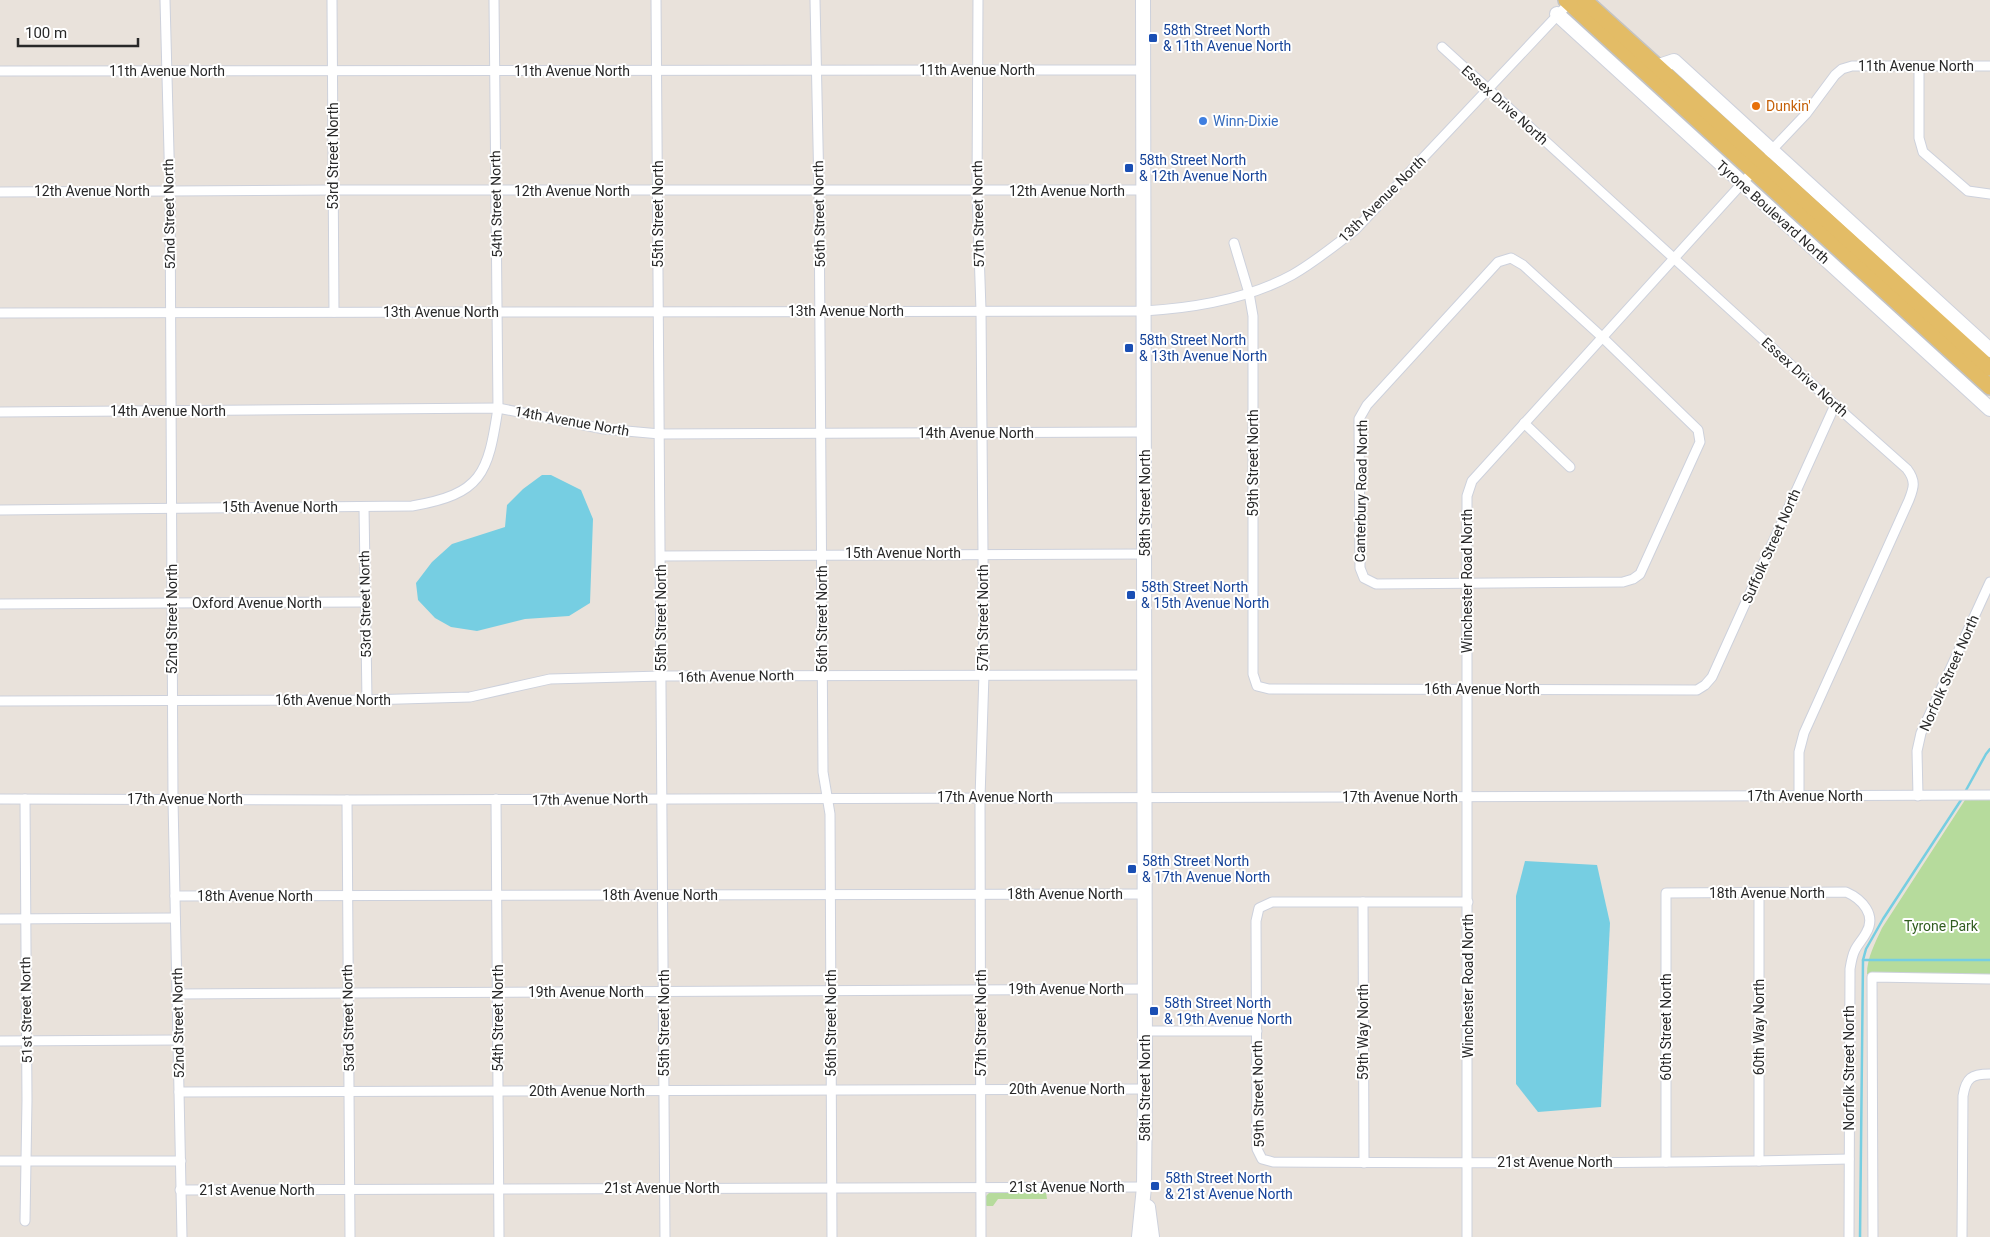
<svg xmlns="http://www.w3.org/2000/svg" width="1990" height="1237" font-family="Roboto,sans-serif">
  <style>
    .green { fill: #b6db9c }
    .water { fill: #76cee2 }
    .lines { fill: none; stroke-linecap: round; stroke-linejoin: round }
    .stream { stroke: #76cee2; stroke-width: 2.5 }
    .street-casing { stroke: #cdd1dc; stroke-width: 11 }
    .secondary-casing { stroke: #cdd1dc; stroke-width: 16 }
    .primary-casing { stroke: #c3c3c3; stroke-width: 18 }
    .street { stroke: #fff; stroke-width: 9 }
    .secondary { stroke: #fff; stroke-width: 14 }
    .primary { stroke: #e3bc66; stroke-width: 15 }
    .transit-dot { fill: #1a4fb4; stroke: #fff; stroke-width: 2 }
    .food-dot { fill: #e8710a; stroke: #fff; stroke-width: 2 }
    .shop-dot { fill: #3f7fe0; stroke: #fff; stroke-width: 2 }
    .labels { text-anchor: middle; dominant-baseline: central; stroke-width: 4; stroke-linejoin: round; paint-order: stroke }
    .transit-label { font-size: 14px; fill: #164399; stroke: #fff; text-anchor: start }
    .street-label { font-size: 14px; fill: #282828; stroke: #fff }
    .food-label { font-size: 14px; fill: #c56008; stroke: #fff; text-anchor: start }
    .shop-label { font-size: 14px; fill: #366cbe; stroke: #fff; text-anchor: start }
    .park-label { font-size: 14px; fill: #315d20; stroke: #fff }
  </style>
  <rect width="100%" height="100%" fill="#e9e2db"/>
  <g class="green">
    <path d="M1965,800H1990V974H1867C1867,958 1875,943 1882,928Z"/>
    <path d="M990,1192H1046L1047,1199H998L993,1206H987L985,1205L986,1196Z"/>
  </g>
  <g class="water">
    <path d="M542,475H551L581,490L593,519L590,603L569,616L525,619L477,631L451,627L435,618L418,600L416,583L432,562L452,544L505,527L507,505L523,489Z"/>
    <path d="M1525,861L1597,865L1610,923L1601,1107L1538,1112L1516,1084V896Z"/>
  </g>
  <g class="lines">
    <g class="stream">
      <path d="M1965,792L1986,754L1990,749"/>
      <path d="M1863,960H1990"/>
      <path d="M1860,1237L1863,960L1866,949L1883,919L1963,797"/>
    </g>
    <g class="street-casing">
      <g id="street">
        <path d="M165,0L170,191L173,800L182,1237"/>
        <path d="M332,0L334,312"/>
        <path d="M656,0L665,1237"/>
        <path d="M815,0L819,191L823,772L830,814L832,1237"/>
        <path d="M978,0L977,191L981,310L984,674L980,798L981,1237"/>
        <path d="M1442,47L1835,405L1907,469C1916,481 1914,487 1909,500L1804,733L1799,752V796"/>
        <path d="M1919,66V138L1923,152L1968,191L1990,194"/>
        <path d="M0,71L1143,70"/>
        <path d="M1769,153L1806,114L1835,75L1842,69L1852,66H1990"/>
        <path d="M0,192L334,190H1144"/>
        <path d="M1234,243L1249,293L1253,316V674L1257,686L1269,689L1697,690L1705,685L1712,677L1835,405"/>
        <path d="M1511,258L1523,265L1602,337L1698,430L1700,442L1640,574L1633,579L1623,582L1376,584L1364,578L1360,568L1359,419L1367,405L1498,262Z"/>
        <path d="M0,313L1144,311C1194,308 1248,299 1292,275C1315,262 1335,245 1355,230L1571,1"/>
        <path d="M0,412L498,408L604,429L660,434L1144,432"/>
        <path d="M1524,423L1570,467"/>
        <path d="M364,507L367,700"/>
        <path d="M0,510L412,506C482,494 488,474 498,408L494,0"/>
        <path d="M661,556L1145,554"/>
        <path d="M0,604L365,602"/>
        <path d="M0,701L367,700L470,697L550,679L662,676L1145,675"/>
        <path d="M1918,796L1917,751L1921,733L1990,582"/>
        <path d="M0,799L347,800L1990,795"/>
        <path d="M496,799L499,1237"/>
        <path d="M347,800L350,1237"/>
        <path d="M1759,893V1161"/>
        <path d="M175,896L1145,894"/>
        <path d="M1363,902L1364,1163"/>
        <path d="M1468,902H1272L1259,908L1256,921L1257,1149L1262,1159L1273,1162C1465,1163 1657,1164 1849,1159"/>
        <path d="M0,919L175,918"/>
        <path d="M177,994L1145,989"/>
        <path d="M1145,1031H1257"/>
        <path d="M0,1041L178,1040"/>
        <path d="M179,1092L1145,1089"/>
        <path d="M0,1161H181"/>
        <path d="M1666,1162V893L1846,892C1862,899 1877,915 1866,933C1863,939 1858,944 1855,950C1852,956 1851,963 1850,969L1849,1237"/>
        <path d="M180,1190L1144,1187"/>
        <path d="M25,1221L27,1100L25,799"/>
        <path d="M1467,1237V496L1472,481L1756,168"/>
        <path d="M1873,1237L1872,977L1990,979"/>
        <path d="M1962,1237L1963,1096C1966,1078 1971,1074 1990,1074"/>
      </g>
    </g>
    <g class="secondary-casing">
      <g id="secondary">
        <path d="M1557,14L1990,409"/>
        <path d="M1656,67L1674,61L1990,350"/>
        <path d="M1148,1207L1152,1237"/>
        <path d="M1139,1237L1144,1187L1145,1089L1143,0"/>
      </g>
    </g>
    <g class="primary-casing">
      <g id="primary">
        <path d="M1566,0L1990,387"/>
        <path d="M1584,0L1990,368"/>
      </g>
    </g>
    <use href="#street" class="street"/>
    <use href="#secondary" class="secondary"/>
    <use href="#primary" class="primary"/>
  </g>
  <g class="transit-dot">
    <rect x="1148" y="33" width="10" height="10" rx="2.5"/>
    <rect x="1124" y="163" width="10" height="10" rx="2.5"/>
    <rect x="1124" y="343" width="10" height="10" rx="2.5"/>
    <rect x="1126" y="590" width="10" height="10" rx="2.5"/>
    <rect x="1127" y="864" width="10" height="10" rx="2.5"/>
    <rect x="1149" y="1006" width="10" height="10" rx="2.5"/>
    <rect x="1150" y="1181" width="10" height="10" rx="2.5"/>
  </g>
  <circle class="food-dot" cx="1756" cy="106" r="5"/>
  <circle class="shop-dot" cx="1203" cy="121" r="5"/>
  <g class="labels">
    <g class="transit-label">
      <text x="1163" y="30">58th Street North<tspan x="1163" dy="16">&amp; 11th Avenue North</tspan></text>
      <text x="1139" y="160">58th Street North<tspan x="1139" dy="16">&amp; 12th Avenue North</tspan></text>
      <text x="1139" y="340">58th Street North<tspan x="1139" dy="16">&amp; 13th Avenue North</tspan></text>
      <text x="1141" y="587">58th Street North<tspan x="1141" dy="16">&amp; 15th Avenue North</tspan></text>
      <text x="1142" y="861">58th Street North<tspan x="1142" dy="16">&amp; 17th Avenue North</tspan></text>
      <text x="1164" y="1003">58th Street North<tspan x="1164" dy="16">&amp; 19th Avenue North</tspan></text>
      <text x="1165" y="1178">58th Street North<tspan x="1165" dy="16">&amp; 21st Avenue North</tspan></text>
    </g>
    <g class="street-label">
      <text x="1916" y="66">11th Avenue North</text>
      <text x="977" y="70">11th Avenue North</text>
      <text x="167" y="71">11th Avenue North</text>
      <text x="572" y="71">11th Avenue North</text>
      <text transform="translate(1505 105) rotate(42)">Essex Drive North</text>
      <text transform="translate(333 156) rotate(-90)">53rd Street North</text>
      <text x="92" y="191">12th Avenue North</text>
      <text x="572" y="191">12th Avenue North</text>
      <text x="1067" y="191">12th Avenue North</text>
      <text transform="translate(1382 199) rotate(-45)">13th Avenue North</text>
      <text transform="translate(496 204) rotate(-91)">54th Street North</text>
      <text transform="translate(1773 212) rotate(42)">Tyrone Boulevard North</text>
      <text transform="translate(169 214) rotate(-91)">52nd Street North</text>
      <text transform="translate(658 214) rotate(-90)">55th Street North</text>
      <text transform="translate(819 214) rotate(-91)">56th Street North</text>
      <text transform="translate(978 214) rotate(-91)">57th Street North</text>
      <text x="846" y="311">13th Avenue North</text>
      <text x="441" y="312">13th Avenue North</text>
      <text transform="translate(1805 377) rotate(42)">Essex Drive North</text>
      <text x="168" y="411">14th Avenue North</text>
      <text transform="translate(572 421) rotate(10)">14th Avenue North</text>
      <text x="976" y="433">14th Avenue North</text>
      <text transform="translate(1253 463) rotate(-90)">59th Street North</text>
      <text transform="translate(1361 491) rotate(-89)">Canterbury Road North</text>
      <text transform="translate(1145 503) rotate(-90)">58th Street North</text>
      <text x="280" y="507">15th Avenue North</text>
      <text transform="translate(1771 546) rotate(-66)">Suffolk Street North</text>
      <text x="903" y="553">15th Avenue North</text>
      <text transform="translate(1467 581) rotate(-90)">Winchester Road North</text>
      <text x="257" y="603">Oxford Avenue North</text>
      <text transform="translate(365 604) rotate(-91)">53rd Street North</text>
      <text transform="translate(661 618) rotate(-90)">55th Street North</text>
      <text transform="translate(983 618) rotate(-90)">57th Street North</text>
      <text transform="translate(172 619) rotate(-90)">52nd Street North</text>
      <text transform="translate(822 619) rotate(-90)">56th Street North</text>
      <text transform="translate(1949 673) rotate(-66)">Norfolk Street North</text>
      <text transform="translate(736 676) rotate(-1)">16th Avenue North</text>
      <text x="1482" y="689">16th Avenue North</text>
      <text x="333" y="700">16th Avenue North</text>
      <text x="1805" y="796">17th Avenue North</text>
      <text x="995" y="797">17th Avenue North</text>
      <text x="1400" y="797">17th Avenue North</text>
      <text x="185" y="799">17th Avenue North</text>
      <text transform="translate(590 799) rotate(-1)">17th Avenue North</text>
      <text x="1767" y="893">18th Avenue North</text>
      <text x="1065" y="894">18th Avenue North</text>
      <text x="660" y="895">18th Avenue North</text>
      <text x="255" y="896">18th Avenue North</text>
      <text transform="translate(1468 986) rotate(-90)">Winchester Road North</text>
      <text x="1066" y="989">19th Avenue North</text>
      <text x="586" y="992">19th Avenue North</text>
      <text transform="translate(26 1010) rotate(-91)">51st Street North</text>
      <text transform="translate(348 1018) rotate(-91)">53rd Street North</text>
      <text transform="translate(498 1018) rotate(-90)">54th Street North</text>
      <text transform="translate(178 1023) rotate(-91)">52nd Street North</text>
      <text transform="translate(664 1023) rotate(-90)">55th Street North</text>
      <text transform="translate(831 1023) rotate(-90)">56th Street North</text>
      <text transform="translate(981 1023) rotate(-90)">57th Street North</text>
      <text transform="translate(1666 1027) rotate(-90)">60th Street North</text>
      <text transform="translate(1759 1027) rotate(-90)">60th Way North</text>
      <text transform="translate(1363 1032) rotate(-90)">59th Way North</text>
      <text transform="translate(1849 1068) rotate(-90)">Norfolk Street North</text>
      <text transform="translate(1145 1088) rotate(-90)">58th Street North</text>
      <text x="1067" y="1089">20th Avenue North</text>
      <text x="587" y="1091">20th Avenue North</text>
      <text transform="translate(1258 1094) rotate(-91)">59th Street North</text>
      <text x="1555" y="1162">21st Avenue North</text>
      <text x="1067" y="1187">21st Avenue North</text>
      <text x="662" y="1188">21st Avenue North</text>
      <text x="257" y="1190">21st Avenue North</text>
    </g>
    <g class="food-label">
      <text x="1766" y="106">Dunkin'</text>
    </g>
    <g class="shop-label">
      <text x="1213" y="121">Winn-Dixie</text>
    </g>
    <g class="park-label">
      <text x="1941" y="926">Tyrone Park</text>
    </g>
  </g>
  <path d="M18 38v8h120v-8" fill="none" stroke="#282828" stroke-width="2.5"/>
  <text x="25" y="38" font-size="15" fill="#282828" stroke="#ffffff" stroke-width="4" paint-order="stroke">100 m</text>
</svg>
